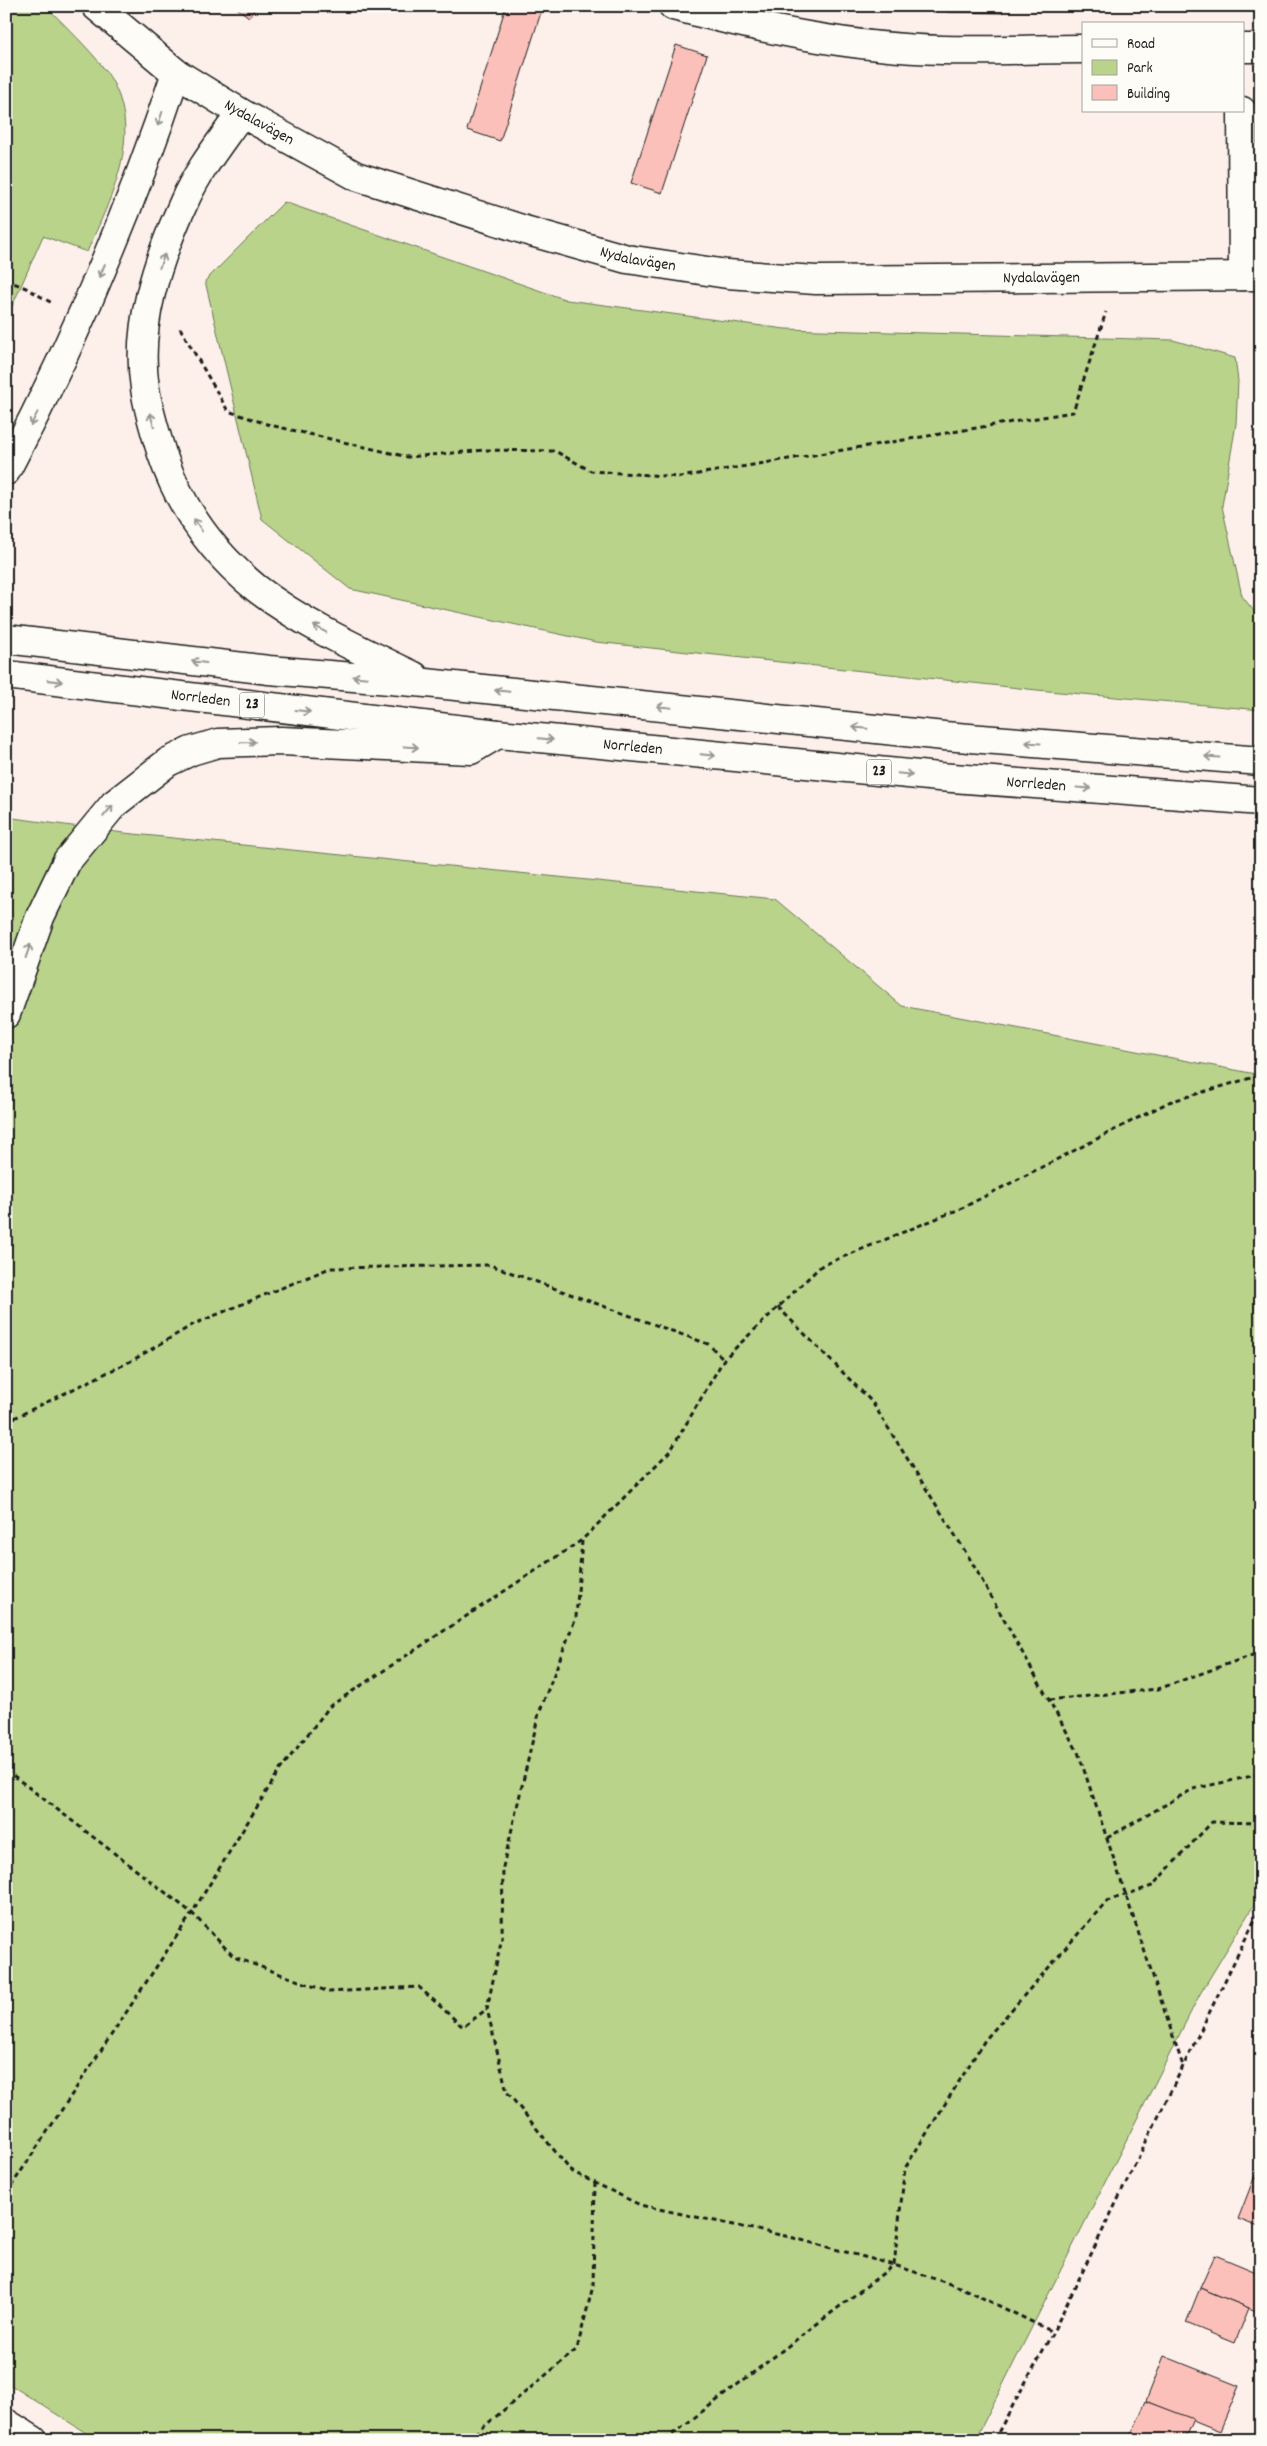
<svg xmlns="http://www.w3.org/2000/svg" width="1267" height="2446" font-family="Dekko,sans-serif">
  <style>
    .green { fill: #b9d38b; stroke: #6a7854 }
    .building { fill: #fcc0ba; stroke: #1c1c1c }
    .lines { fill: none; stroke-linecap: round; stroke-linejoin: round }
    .minor-casing { stroke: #1c1c1c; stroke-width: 31 }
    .highway-casing { stroke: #1c1c1c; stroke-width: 31 }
    .path { stroke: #1c1c1c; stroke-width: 3; stroke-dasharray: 5 4; stroke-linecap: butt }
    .minor { stroke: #fdfcf7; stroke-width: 28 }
    .highway { stroke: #fdfcf7; stroke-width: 28 }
    .oneway { stroke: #989794 }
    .labels { text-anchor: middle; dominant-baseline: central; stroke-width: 5; stroke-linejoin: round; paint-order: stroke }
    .shield { fill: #fdfcf7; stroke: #605f5e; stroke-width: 1 }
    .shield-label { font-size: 15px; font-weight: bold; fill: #1c1c1c }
    .street-label { font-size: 16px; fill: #1c1c1c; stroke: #fdfcf7 }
  </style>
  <rect width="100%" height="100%" fill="#fdf0eb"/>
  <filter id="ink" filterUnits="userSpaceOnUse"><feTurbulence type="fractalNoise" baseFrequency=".02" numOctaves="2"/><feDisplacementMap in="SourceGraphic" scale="10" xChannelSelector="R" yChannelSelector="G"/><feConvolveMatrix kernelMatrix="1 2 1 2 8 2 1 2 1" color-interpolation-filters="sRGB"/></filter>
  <g filter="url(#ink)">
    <g class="green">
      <path d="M6,6H46C66,27 89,48 106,71C147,130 112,195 87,252L43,236L6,320Z"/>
      <path d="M284,202L567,300L785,329L1173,340L1235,358L1238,381L1236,424L1222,506L1242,596L1261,620V710L1037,690L596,642L350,589L262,519L205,281Z"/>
      <path d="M6,817L124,833L775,899L902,1006L1261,1075V1893L1200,1994L975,2440H97L6,2382Z"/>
    </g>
    <g class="building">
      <path d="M234,6H257L249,17Z"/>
      <path d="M506,6H543L500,141L467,130Z"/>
      <path d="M947,6H1002V13L947,12Z"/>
      <path d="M676,45L707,55L662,193L631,183Z"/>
      <path d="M1261,2163V2181L1254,2178Z"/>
      <path d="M1254,2178L1261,2181V2228L1238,2219Z"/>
      <path d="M1215,2255L1261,2274V2313L1200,2288Z"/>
      <path d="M1200,2288L1249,2308L1235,2343L1186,2323Z"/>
      <path d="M1164,2356L1239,2386L1220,2431L1146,2401Z"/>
      <path d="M1146,2401L1193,2419L1184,2440H1129Z"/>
    </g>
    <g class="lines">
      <g class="minor-casing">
        <g id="minor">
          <path id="s1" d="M96,6L176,73L241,113L356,176L528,231L627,259L727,274L816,280L1261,276"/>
          <path d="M673,6C761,29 851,48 943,50C989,51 1036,49 1083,49"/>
          <path d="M1243,48H1261"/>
          <path d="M1242,111L1243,276"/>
          <path d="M6,2423L33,2440"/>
        </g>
      </g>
      <g class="highway-casing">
        <g id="highway">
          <path d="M241,113C221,142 198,170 184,202C158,259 135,325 145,388C148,410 155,432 162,454C180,507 213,553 256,588C304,625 360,650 414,676"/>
          <path d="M6,471C74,343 130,211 176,73"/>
          <path d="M6,639L269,670L426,683L944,736L1261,761"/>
          <path id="s2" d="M6,675L498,734L939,777L1261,801"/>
          <path d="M6,1014L40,917L67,861L114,804L168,762L191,751L218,743L281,741L471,750L498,734"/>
        </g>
      </g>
      <g class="path">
        <path d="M6,280L26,288L52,303"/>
        <path d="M180,328L228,411L270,425L408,457L486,450L555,451L591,471L680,477L1073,412L1106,312"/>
        <path d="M778,1307L872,1402L970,1559L1078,1752L1183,2066"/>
        <path d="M6,1422L133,1360L194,1324L330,1268L490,1265L708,1344L724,1359"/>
        <path d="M582,1541L576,1617L539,1713L503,1867L502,1937L487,2009L507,2092L571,2171L640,2205L790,2237L894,2265L962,2288L1053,2332"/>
        <path d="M1049,1700L1158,1689L1261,1652"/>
        <path d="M6,1770L192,1913L234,1957L329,1992L419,1987L463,2027L487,2009"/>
        <path d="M1107,1838L1193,1789L1261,1774"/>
        <path d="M6,2194L192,1913L279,1771L330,1706L582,1540L671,1450L724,1359L821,1266L962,1208L1169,1102L1261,1075"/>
        <path d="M468,2440L577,2349L593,2286L595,2182"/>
        <path d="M665,2440L894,2265L905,2168L985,2040L1107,1901L1152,1886L1212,1822L1261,1823"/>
        <path d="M994,2440L1053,2332L1261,1907"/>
      </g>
      <use href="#minor" class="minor"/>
      <use href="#highway" class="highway"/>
    </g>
    <defs><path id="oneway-shaft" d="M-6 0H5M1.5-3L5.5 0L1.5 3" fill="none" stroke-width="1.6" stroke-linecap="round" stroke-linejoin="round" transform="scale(1.25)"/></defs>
    <g class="oneway">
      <use href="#oneway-shaft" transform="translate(160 119) rotate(108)"/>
      <use href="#oneway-shaft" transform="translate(162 261) rotate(-69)"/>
      <use href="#oneway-shaft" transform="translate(102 271) rotate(112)"/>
      <use href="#oneway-shaft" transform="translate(34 419) rotate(118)"/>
      <use href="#oneway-shaft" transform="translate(152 420) rotate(-106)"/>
      <use href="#oneway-shaft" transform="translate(198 525) rotate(-123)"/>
      <use href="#oneway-shaft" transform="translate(320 629) rotate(-151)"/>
      <use href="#oneway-shaft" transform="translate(199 662) rotate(-173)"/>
      <use href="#oneway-shaft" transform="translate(360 677) rotate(-175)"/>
      <use href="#oneway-shaft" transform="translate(55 681) rotate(7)"/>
      <use href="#oneway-shaft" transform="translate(502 691) rotate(-174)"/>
      <use href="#oneway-shaft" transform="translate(664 707) rotate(-174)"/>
      <use href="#oneway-shaft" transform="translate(303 711) rotate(7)"/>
      <use href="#oneway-shaft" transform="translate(860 728) rotate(-174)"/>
      <use href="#oneway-shaft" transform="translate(546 739) rotate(6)"/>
      <use href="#oneway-shaft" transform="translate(248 742) rotate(-1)"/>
      <use href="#oneway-shaft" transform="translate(1033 743) rotate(-176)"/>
      <use href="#oneway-shaft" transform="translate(411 747) rotate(3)"/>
      <use href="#oneway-shaft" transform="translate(708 755) rotate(6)"/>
      <use href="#oneway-shaft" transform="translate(1212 757) rotate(-176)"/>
      <use href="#oneway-shaft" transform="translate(905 774) rotate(6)"/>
      <use href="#oneway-shaft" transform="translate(1084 788) rotate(4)"/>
      <use href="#oneway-shaft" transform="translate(108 811) rotate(-50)"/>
      <use href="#oneway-shaft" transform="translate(28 951) rotate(-71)"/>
    </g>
  </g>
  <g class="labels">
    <g class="shield">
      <rect x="239.5" y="692.5" width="25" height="25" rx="4"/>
      <rect x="866.5" y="759.5" width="25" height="25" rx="4"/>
    </g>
    <g class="shield-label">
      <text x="252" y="705">23</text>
      <text x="879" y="772">23</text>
    </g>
    <g class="street-label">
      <text stroke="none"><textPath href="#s1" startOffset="201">Nydalavägen</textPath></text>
      <text stroke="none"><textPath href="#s1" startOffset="606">Nydalavägen</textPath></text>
      <text stroke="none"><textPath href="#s1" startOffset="1011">Nydalavägen</textPath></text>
      <text stroke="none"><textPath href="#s2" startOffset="196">Norrleden</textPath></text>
      <text stroke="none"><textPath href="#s2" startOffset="631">Norrleden</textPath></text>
      <text stroke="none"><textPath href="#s2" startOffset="1036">Norrleden</textPath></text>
    </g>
  </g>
  <rect width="1267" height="2446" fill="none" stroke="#fdfcf7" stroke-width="25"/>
  <rect x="12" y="12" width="1242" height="2421" fill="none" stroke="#1c1c1c" stroke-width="2" filter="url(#ink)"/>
  <rect x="1082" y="22" width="162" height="90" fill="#fdfcf7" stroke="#a3a29f"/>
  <rect x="1092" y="39" width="25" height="8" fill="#fdfcf7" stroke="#a3a29f"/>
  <text x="1127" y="48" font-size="15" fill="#1c1c1c">Road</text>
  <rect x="1092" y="60" width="25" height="15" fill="#b9d38b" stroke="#a3a29f"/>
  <text x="1127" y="72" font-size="15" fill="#1c1c1c">Park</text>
  <rect x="1092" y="85" width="25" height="15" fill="#fcc0ba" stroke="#a3a29f"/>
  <text x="1127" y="98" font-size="15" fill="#1c1c1c">Building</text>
</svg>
